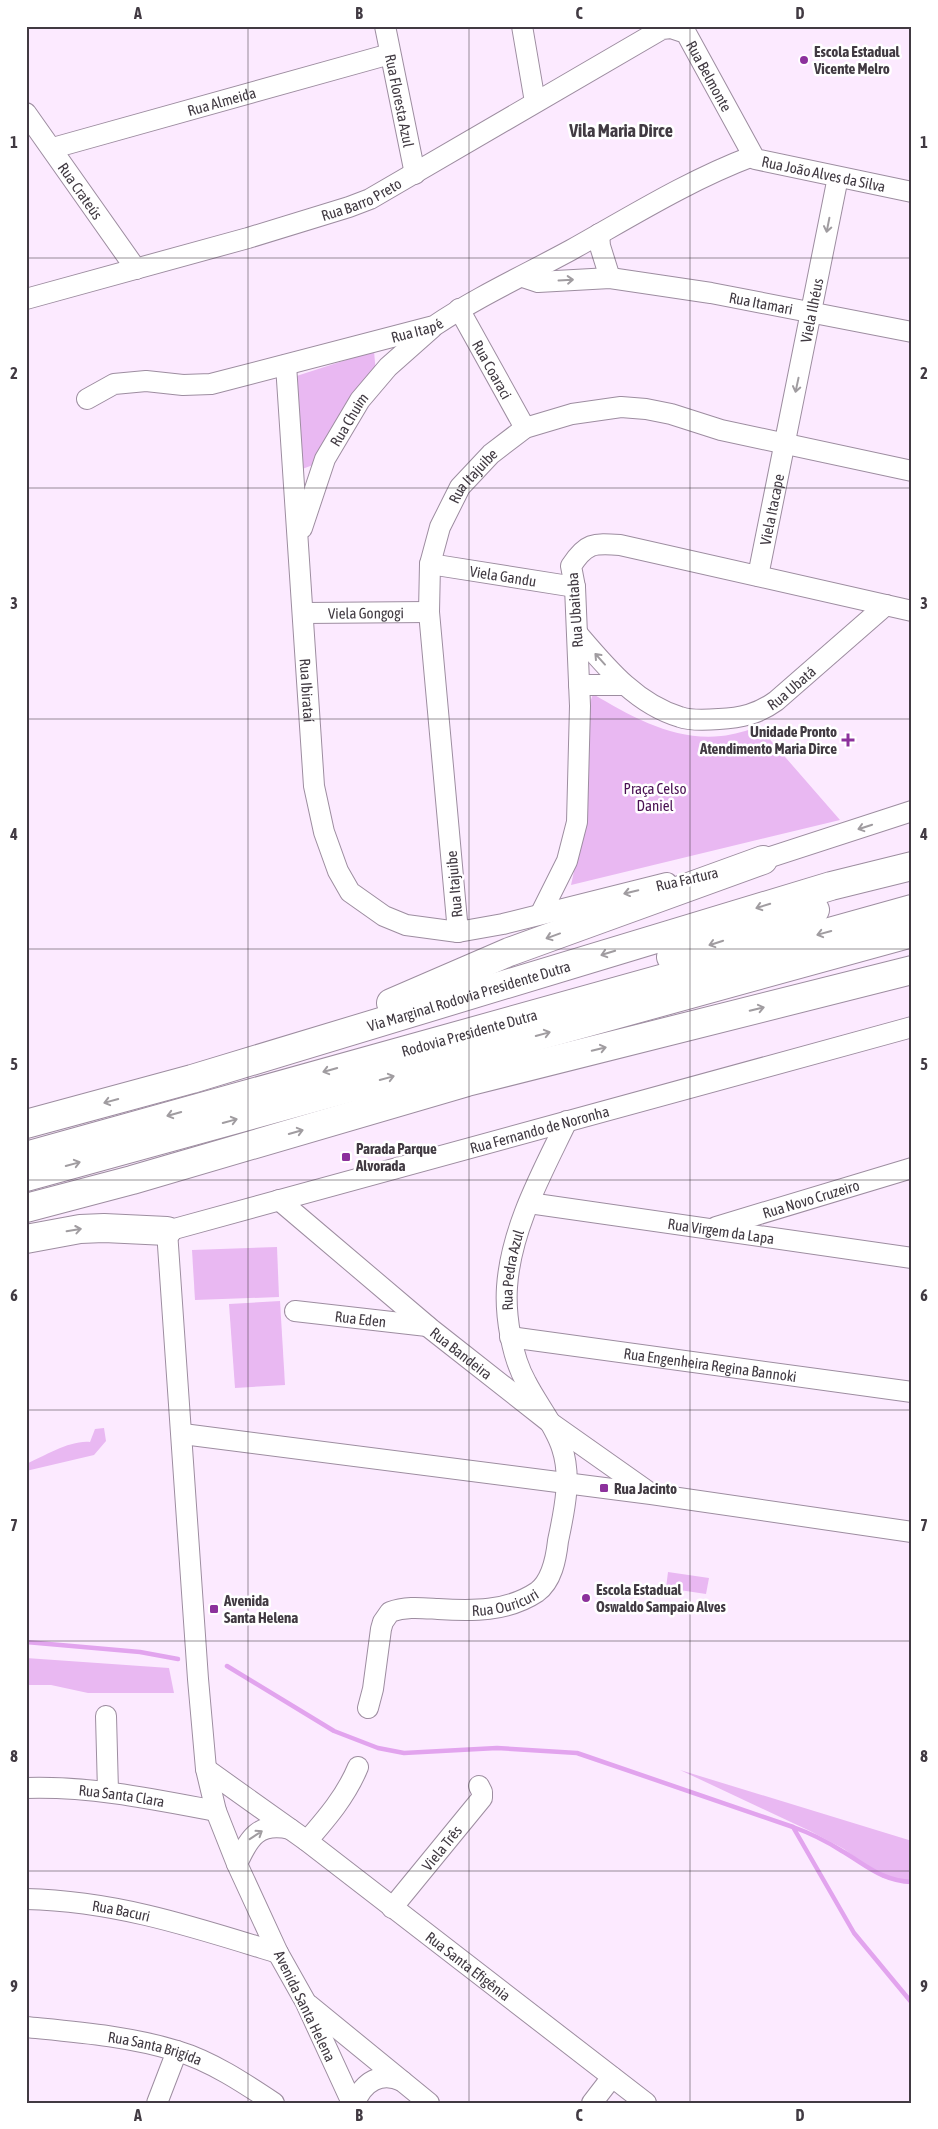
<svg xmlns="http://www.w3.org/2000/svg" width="938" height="2129" font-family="'Asap Condensed',sans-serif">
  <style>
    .green { fill: #e9b8f2 }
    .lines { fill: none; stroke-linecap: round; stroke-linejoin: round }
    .stream { stroke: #e2a4ee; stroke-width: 4.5 }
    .minor-casing { stroke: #9d8da0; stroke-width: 22 }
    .highway-casing { stroke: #9d8da0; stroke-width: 30 }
    .minor { stroke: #fff; stroke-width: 20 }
    .highway { stroke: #fff; stroke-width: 28 }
    .oneway { stroke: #a09ca0 }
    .grid { fill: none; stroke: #413a42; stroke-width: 1; stroke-opacity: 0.55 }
    .poi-dot { fill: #8c319c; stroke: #fff; stroke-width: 2 }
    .labels { text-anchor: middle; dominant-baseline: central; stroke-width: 5; stroke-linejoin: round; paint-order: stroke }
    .poi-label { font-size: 15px; font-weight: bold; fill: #413a42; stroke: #fff; text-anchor: start }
    .street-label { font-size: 15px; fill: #413a42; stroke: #fff }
    .park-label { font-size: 15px; fill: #491153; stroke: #fff }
    .quarter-label { font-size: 18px; font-weight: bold; fill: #413a42; stroke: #fff }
    .neatline { fill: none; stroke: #413a42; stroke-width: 2 }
    .grid-label { font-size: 16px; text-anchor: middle; font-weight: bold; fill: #413a42 }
  </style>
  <rect width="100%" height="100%" fill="#fceaff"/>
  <g class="green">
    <path d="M374,351L376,374L313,465L286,475L281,381Z"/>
    <path d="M593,694C632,717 674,741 721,736C734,735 747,730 759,727L840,820L571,885L588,808L587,711Z"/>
    <path d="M277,1247L279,1297L195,1300L192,1250Z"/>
    <path d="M280,1301L285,1385L235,1388L229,1304Z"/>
    <path d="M104,1428L106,1441L94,1455L26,1471V1464C45,1456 70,1440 90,1442L95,1429Z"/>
    <path d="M668,1572L709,1578L706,1594L666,1588Z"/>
    <path d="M26,1658L169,1668L174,1693H88L51,1685H26Z"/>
    <path d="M680,1770L912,1841V1882L883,1878L844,1849L810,1831Z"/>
  </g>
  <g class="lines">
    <g class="stream">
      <path d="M26,1642L140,1652L178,1659"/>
      <path d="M227,1666L334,1731L378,1748L404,1753L497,1748L577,1753L793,1827L854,1933L912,2003"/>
      <path d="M793,1827C810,1833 826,1841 842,1851C866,1865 882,1881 912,1882"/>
    </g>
    <g class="minor-casing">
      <g id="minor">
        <path id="s1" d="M385,26L415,174"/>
        <path d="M522,26L535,102"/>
        <path id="s2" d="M26,113L136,269"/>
        <path id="s3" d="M53,148L390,54"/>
        <path d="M599,234L600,246L610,278"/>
        <path id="s4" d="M523,277L538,282L610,278L711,293L912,332"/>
        <path id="s5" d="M26,299L248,238L349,207L370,199L662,29L671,28L686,33L755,159L912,192"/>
        <path id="s6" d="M459,309L525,428"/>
        <path id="s7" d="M286,365L314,786L324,832L338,871L350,892L384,916L406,925L458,932L503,924L667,883"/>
        <path id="s8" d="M87,399L114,384L146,381L183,385L211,384L434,326C477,297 525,275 571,250C630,217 689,180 753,156"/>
        <path id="s9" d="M302,528L325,459L360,400L388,367L432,328"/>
        <path id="s10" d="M430,564L575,587"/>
        <path id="s11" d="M758,576L838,177"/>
        <path id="s12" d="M304,613L429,612"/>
        <path id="s13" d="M577,633C606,667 636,704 680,717C691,721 707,720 719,719C741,718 758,714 776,701L886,605"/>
        <path d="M579,685H624"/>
        <path d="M749,864L912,811"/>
        <path d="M541,913L567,861L577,822L580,706L575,587L571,566C586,543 593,543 620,545L912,611"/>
        <path id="s14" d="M458,932L429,612L430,564L440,527L460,487L491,454L525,428L572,414L621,407L646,409L671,414L721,430L912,471"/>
        <path id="s15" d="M279,1200L431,1329L548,1421L650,1493"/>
        <path id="s16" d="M529,1203L912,1258"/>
        <path id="s17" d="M716,1227L912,1168"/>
        <path id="s18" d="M295,1311L427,1326"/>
        <path id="s19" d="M510,1337L912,1392"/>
        <path d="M183,1434L651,1494L912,1532"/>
        <path id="s20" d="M368,1708L373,1689L381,1629L383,1622L390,1612C406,1606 422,1608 438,1609C472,1611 507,1612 537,1592C552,1581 556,1559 558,1541C564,1512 572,1478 562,1448C555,1425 537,1404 526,1382C512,1357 505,1316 507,1287C511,1228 542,1173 567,1121"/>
        <path d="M106,1716L108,1791"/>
        <path id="s21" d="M206,1769L307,1841L646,2103"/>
        <path id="s22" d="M26,1788C91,1786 153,1799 216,1811"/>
        <path d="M307,1841C327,1818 346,1796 358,1767"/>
        <path d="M237,1864C249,1837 259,1822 290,1829"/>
        <path id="s23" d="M26,1899C116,1901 194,1927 278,1953"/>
        <path id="s24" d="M392,1908L482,1798V1792L479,1786"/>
        <path d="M309,2005L429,2103"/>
        <path id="s25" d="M26,2027C76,2032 129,2036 177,2051C211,2061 244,2083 274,2103"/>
        <path d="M157,2103L177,2051"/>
        <path id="s26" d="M352,2103L305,2001L278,1953L237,1864L216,1811L206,1769L198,1679L167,1231L912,1027"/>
        <path d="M355,2103C363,2082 381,2071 402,2081"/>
        <path d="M592,2103L612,2077"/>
      </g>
    </g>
    <g class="highway-casing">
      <g id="highway">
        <path d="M671,957L815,910"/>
        <path d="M391,1003L509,952L763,860"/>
        <path id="s27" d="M26,1124L192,1079L831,886L912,866"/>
        <path id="s28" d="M26,1156L912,909"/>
        <path d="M26,1177L912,933"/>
        <path d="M26,1208L132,1180L467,1082L912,970"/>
        <path d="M26,1239L80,1229L104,1228L167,1231"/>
      </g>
    </g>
    <use href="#minor" class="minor"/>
    <use href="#highway" class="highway"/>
  </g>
  <defs><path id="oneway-shaft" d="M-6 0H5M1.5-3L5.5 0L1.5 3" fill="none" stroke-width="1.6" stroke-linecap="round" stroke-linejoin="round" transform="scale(1.25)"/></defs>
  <g class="oneway">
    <use href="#oneway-shaft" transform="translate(828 225) rotate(101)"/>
    <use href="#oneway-shaft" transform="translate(566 280) rotate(-3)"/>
    <use href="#oneway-shaft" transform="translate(797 385) rotate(102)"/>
    <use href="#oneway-shaft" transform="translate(600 659) rotate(-132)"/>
    <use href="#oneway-shaft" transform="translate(865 827) rotate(162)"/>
    <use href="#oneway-shaft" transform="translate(631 892) rotate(167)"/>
    <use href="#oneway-shaft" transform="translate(763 906) rotate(163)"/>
    <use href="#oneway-shaft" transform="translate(824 933) rotate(165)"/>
    <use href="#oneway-shaft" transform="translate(553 936) rotate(160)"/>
    <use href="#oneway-shaft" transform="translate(716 943) rotate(162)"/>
    <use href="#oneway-shaft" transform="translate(608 953) rotate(163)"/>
    <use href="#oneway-shaft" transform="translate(757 1009) rotate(-14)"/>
    <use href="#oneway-shaft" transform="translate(543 1034) rotate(-15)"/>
    <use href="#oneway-shaft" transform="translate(599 1049) rotate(-14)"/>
    <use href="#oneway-shaft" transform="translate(330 1070) rotate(164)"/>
    <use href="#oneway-shaft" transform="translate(387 1078) rotate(-15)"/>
    <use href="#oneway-shaft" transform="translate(111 1101) rotate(165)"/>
    <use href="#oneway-shaft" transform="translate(174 1114) rotate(164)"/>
    <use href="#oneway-shaft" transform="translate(230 1121) rotate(-15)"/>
    <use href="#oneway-shaft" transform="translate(296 1132) rotate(-16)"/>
    <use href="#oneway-shaft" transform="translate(73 1164) rotate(-15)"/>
    <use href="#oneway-shaft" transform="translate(74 1230) rotate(-9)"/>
    <use href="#oneway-shaft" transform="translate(256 1835) rotate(-33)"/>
  </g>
  <path class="grid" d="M248,26V2103M469,26V2103M690,26V2103M26,258H912M26,488H912M26,719H912M26,949H912M26,1180H912M26,1410H912M26,1641H912M26,1871H912"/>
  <g class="poi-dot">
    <circle cx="804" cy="60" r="5"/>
    <path d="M845.5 732.5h5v5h5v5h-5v5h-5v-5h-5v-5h5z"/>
    <rect x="341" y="1152" width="10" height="10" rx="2.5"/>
    <rect x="599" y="1483" width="10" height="10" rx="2.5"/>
    <circle cx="586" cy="1598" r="5"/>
    <rect x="209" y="1604" width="10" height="10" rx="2.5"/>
  </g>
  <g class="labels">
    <g class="poi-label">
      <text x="814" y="51">Escola Estadual<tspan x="814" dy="17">Vicente Melro</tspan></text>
      <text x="837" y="731" text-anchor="end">Unidade Pronto<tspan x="837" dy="17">Atendimento Maria Dirce</tspan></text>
      <text x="356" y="1148">Parada Parque<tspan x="356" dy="17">Alvorada</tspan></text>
      <text x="614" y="1488">Rua Jacinto</text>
      <text x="596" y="1589">Escola Estadual<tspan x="596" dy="17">Oswaldo Sampaio Alves</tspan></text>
      <text x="224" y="1600">Avenida<tspan x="224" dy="17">Santa Helena</tspan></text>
    </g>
    <g class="street-label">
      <text stroke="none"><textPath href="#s5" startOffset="770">Rua Belmonte</textPath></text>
      <text stroke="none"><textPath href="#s1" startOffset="76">Rua Floresta Azul</textPath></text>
      <text stroke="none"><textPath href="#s3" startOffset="175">Rua Almeida</textPath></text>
      <text stroke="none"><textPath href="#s5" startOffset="935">Rua João Alves da Silva</textPath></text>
      <text stroke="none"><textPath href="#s2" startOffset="95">Rua Crateús</textPath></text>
      <text stroke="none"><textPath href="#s5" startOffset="350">Rua Barro Preto</textPath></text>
      <text stroke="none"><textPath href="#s4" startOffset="241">Rua Itamari</textPath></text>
      <text stroke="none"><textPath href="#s11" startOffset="271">Viela Ilhéus</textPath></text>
      <text stroke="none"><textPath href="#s8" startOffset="341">Rua Itapé</textPath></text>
      <text stroke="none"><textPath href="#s6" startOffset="69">Rua Coaraci</textPath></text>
      <text stroke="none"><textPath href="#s9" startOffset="119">Rua Chuim</textPath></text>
      <text stroke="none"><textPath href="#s14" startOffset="469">Rua Itajuibe</textPath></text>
      <text stroke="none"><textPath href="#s11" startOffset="68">Viela Itacape</textPath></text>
      <text stroke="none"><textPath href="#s10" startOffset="74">Viela Gandu</textPath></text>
      <text transform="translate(575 610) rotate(-94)">Rua Ubaitaba</text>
      <text stroke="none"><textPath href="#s12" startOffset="62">Viela Gongogi</textPath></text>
      <text stroke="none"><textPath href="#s13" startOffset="255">Rua Ubatá</textPath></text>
      <text stroke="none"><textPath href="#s7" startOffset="326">Rua Ibirataí</textPath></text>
      <text transform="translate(687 879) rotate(-13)">Rua Fartura</text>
      <text transform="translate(454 884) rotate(-95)">Rua Itajuibe</text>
      <text stroke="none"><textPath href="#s27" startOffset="461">Via Marginal Rodovia Presidente Dutra</textPath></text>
      <text stroke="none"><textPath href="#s28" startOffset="460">Rodovia Presidente Dutra</textPath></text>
      <text stroke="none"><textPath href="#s26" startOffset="1291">Rua Fernando de Noronha</textPath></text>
      <text stroke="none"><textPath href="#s17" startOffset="99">Rua Novo Cruzeiro</textPath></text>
      <text stroke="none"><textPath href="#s16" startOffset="194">Rua Virgem da Lapa</textPath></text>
      <text stroke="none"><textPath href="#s20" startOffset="592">Rua Pedra Azul</textPath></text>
      <text stroke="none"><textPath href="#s18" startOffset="66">Rua Eden</textPath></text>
      <text stroke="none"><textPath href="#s15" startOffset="238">Rua Bandeira</textPath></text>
      <text stroke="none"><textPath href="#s19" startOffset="202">Rua Engenheira Regina Bannoki</textPath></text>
      <text stroke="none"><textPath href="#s20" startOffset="216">Rua Ouricuri</textPath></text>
      <text stroke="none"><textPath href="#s22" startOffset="96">Rua Santa Clara</textPath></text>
      <text stroke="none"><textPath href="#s24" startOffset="78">Viela Três</textPath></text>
      <text stroke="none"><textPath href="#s23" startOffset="96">Rua Bacuri</textPath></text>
      <text stroke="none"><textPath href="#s21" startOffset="328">Rua Santa Efigênia</textPath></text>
      <text transform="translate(305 2006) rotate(64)">Avenida Santa Helena</text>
      <text stroke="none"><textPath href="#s25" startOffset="131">Rua Santa Brigida</textPath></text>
    </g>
    <g class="park-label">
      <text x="655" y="788">Praça Celso<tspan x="655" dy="17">Daniel</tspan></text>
    </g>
    <g class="quarter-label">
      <text x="621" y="130">Vila Maria Dirce</text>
    </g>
  </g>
  <rect width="938" height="2129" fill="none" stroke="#ffffff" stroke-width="55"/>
  <rect x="28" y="28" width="882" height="2074" class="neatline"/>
  <g class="grid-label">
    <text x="138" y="19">A</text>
    <text x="359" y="19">B</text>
    <text x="579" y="19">C</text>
    <text x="800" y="19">D</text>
    <text x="14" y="148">1</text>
    <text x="924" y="148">1</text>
    <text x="14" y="379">2</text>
    <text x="924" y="379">2</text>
    <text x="14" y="609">3</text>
    <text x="924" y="609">3</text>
    <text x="14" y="840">4</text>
    <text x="924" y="840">4</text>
    <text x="14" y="1070">5</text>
    <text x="924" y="1070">5</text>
    <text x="14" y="1301">6</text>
    <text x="924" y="1301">6</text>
    <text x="14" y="1531">7</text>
    <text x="924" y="1531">7</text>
    <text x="14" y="1762">8</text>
    <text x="924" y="1762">8</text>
    <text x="14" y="1992">9</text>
    <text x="924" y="1992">9</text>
    <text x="138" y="2121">A</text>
    <text x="359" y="2121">B</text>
    <text x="579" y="2121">C</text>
    <text x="800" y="2121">D</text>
  </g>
</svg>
